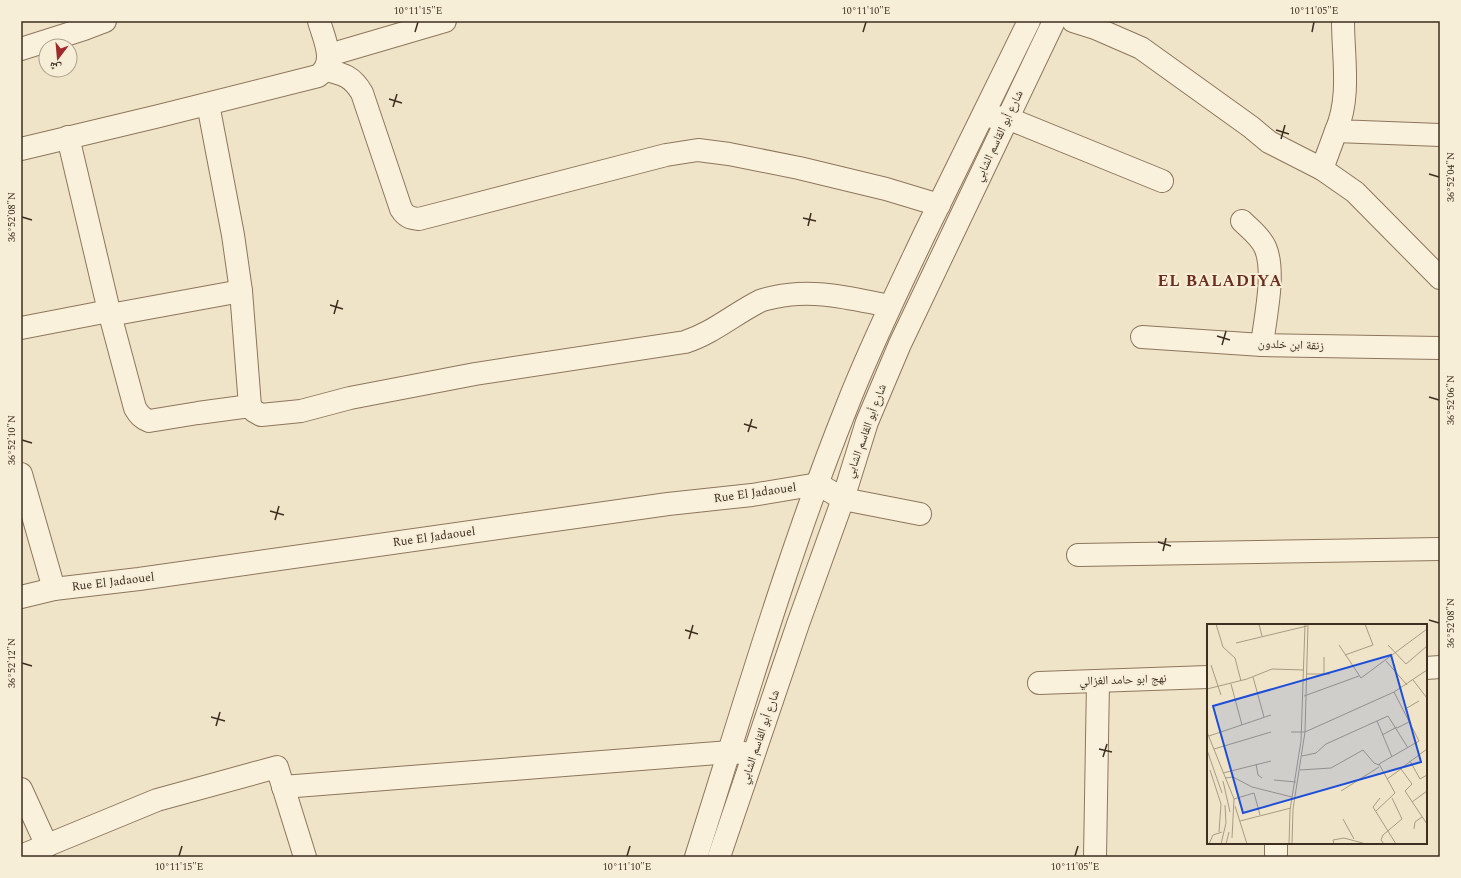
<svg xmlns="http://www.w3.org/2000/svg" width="1461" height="878" font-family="Spectral,'Noto Naskh Arabic',serif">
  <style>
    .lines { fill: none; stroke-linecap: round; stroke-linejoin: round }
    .minor-casing { stroke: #8d765c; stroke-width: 24 }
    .minor { stroke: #faf1dc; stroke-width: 22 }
    .ticks { fill: none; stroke: #3d2e20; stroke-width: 1.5 }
    .labels { text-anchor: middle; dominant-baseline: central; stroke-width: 4; stroke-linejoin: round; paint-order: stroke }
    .street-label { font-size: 12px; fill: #3d2e20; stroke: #f7eed8 }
    .district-label { font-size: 16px; font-weight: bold; letter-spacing: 1px; fill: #6b2e1e; stroke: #f7eed8 }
    .inset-road { fill: none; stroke: #a89b85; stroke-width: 1 }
    .view { fill: #1d4ed8; fill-opacity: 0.15; stroke: #1d4ed8; stroke-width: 2 }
    .inset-edge { fill: none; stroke: #3d2e20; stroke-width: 2 }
    .neatline { fill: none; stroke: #3d2e20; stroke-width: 1.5 }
    .ticks-label { font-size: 10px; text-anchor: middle; fill: #3d2e20 }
  </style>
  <rect width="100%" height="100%" fill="#f0e4c8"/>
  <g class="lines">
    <g class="minor-casing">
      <g id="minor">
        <path d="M1073,21L1095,28L1141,48L1251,127L1269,142L1322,169L1355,192L1440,278"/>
        <path d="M1343,21C1343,57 1351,97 1336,131L1440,135"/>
        <path d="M21,49L84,29L105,21"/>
        <path d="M329,55L445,21"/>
        <path d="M326,70C343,74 352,76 362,93L401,209C406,217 410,218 419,219L666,155L698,150L729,154L799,168L886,189L939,205"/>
        <path d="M208,104L233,235L241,291L250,406"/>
        <path d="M993,117L1007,118L1162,181"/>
        <path d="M68,137L109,311L135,408C139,415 142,418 149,421L198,413L250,406L254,411L261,415L301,411L350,398L475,374L685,342C713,333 734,314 760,301C765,299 770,298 775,297C814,288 852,299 890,306"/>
        <path d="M21,149L159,116L318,76C337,63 324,39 319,21"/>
        <path d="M1322,169L1336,131"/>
        <path d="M1242,221C1250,229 1260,236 1265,247C1276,271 1265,318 1262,345"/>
        <path d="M110,315L241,291"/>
        <path d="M21,328L109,311"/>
        <path d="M1142,337L1262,345L1440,348"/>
        <path d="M21,474L54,589"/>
        <path d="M1078,555L1440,549"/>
        <path d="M21,597L54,589L139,579L668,504L752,495L818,484L843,499L920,514"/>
        <path d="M1426,668L1440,667"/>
        <path d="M1039,683L1208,677"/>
        <path d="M283,787L730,752L743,753"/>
        <path d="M21,789L47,846"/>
        <path d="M21,856L157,800L277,767L305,857"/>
        <path d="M696,857C744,706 788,553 847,406C870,347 898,290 925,233C960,162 994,91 1029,21"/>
        <path d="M719,857L798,624L843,499L867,422L900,344L1054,21"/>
        <path d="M1095,857L1098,682"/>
        <path d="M1276,857V843"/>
      </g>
    </g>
    <use href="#minor" class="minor"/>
  </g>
  <path class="ticks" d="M415,32L418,22M863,32L866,22M1312,32L1314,22M389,99L402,103M393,107L397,94M1276,130L1289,134M1281,139L1285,125M1429,174L1439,177M22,217L32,220M803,218L816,221M808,226L811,213M330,305L343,309M334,314L338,300M1217,336L1230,340M1222,345L1226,331M1429,397L1439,400M744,424L757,428M748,432L752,419M22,440L32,443M270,511L284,515M275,520L279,506M1158,542L1171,546M1163,551L1166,538M1429,620L1439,623M685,630L698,634M689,639L693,625M22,663L32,666M211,717L225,721M216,726L220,712M1099,749L1112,752M1103,757L1107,744M179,856L182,846M627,856L630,846M1075,856L1078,846"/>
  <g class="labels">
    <g class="street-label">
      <text transform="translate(999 136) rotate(-65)">شارع أبو القاسم الشابي</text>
      <text transform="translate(1291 345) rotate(2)">زنقة ابن خلدون</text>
      <text transform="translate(866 431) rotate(-70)">شارع أبو القاسم الشابي</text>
      <text transform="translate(755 493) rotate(-8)">Rue El Jadaouel</text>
      <text transform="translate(434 537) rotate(-8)">Rue El Jadaouel</text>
      <text transform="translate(113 582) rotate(-7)">Rue El Jadaouel</text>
      <text transform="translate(1123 680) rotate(-2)">نهج ابو حامد الغزالي</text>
      <text transform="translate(760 737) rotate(-71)">شارع أبو القاسم الشابي</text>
    </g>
    <g class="district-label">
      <text x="1220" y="281">EL BALADIYA</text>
    </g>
  </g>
  <g transform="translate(1207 624)">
    <rect width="220" height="220" fill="#f0e4c8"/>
    <path class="inset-road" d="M9,0L16,23L28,34L34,57M52,0L55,12M29,19L100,2M132,21L154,54L220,5M181,21L199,40L220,22M138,31L166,21L158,0M117,33V50M179,37L200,61M4,41L14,71M100,50H123M46,53L57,93M206,56L220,74M24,60L35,101M0,65L40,55L65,45L97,46M97,72L152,52M198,85L212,77M170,97L185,133M190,104L202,98M0,108L27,175L25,214M84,108H98L187,68L220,46M175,111L190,103M2,112L64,91M7,125L64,108M0,126L15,169M95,132L109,129L119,120L181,92L201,124M203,137L213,155L220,151M49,140L51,151L55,154M193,145L220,125M3,146L14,180L12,208M93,146L124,144L156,126L167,139L172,141M16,149L64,137M18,154L26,153L45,163L85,173M180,155L194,145L205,160L198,167L220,200M67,156L89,158M16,157L23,188M134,167L172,143M173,174L166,183L189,220M27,175L47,169L53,191M205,178L220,167M28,182L40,220M169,187L188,169L172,140L212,117L187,68M136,195L147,215M33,197L84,184M207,205L208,198L215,193M2,220L6,211L15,208M14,220L19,199L18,181M19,220L22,208M82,220L83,186L94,117L98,0M85,220L86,185L98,108L101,0M127,220L126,216L137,214L159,220M177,220L174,216L176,211L195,195L185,174"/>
    <path class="view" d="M184,31L214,138L36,189L6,82Z"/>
    <rect width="220" height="220" class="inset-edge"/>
  </g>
  <rect width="1461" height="878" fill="none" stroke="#f7eed8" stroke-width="44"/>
  <g transform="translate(58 58) rotate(196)"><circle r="19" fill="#f7eed8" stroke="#ada18e"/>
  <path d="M0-3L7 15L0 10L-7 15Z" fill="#9e2a2b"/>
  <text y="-6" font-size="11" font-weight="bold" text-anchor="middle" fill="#3d2e20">ش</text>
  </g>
  <rect x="22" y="22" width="1417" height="834" class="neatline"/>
  <g class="ticks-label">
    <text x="418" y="14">10°11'15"E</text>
    <text x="866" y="14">10°11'10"E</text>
    <text x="1314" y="14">10°11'05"E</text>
    <text transform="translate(1450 177) rotate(-90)" y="4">36°52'04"N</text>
    <text transform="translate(11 217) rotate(-90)" y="4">36°52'08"N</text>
    <text transform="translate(1450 400) rotate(-90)" y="4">36°52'06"N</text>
    <text transform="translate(11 440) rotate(-90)" y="4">36°52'10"N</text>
    <text transform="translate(1450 623) rotate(-90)" y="4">36°52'08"N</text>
    <text transform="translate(11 663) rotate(-90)" y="4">36°52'12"N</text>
    <text x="179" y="870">10°11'15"E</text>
    <text x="627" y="870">10°11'10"E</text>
    <text x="1075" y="870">10°11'05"E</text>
  </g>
</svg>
